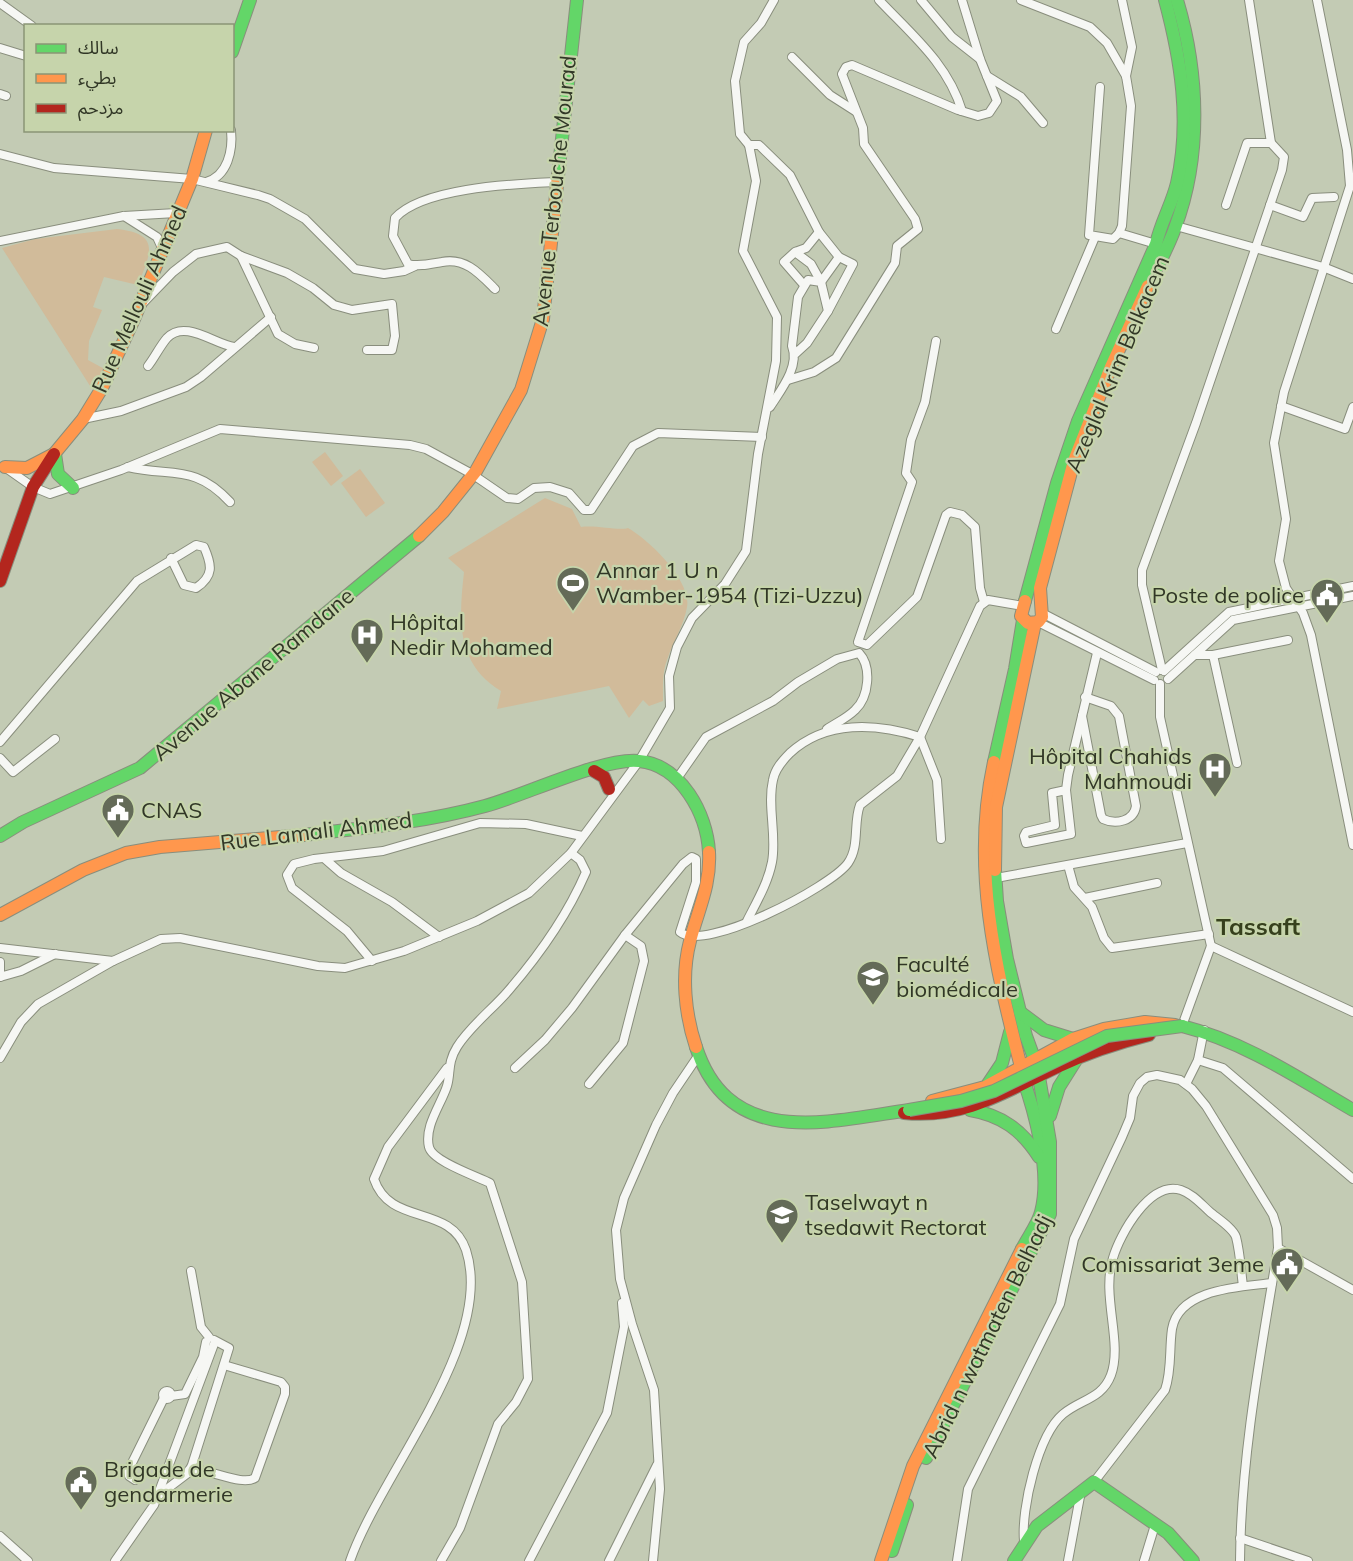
<svg xmlns="http://www.w3.org/2000/svg" width="1353" height="1561" font-family="Mulish,'Noto Sans Arabic',sans-serif">
  <style>
    .green { fill: #d1bb9a }
    .lines { fill: none; stroke-linecap: round; stroke-linejoin: round }
    .street-casing { stroke: #898e7d; stroke-width: 10 }
    .fast-casing { stroke: #898e7d; stroke-width: 14 }
    .slow-casing { stroke: #898e7d; stroke-width: 14 }
    .jam-casing { stroke: #898e7d; stroke-width: 14 }
    .street { stroke: #f6f7f4; stroke-width: 8 }
    .fast { stroke: #63d668; stroke-width: 12 }
    .slow { stroke: #ff974d; stroke-width: 12 }
    .jam { stroke: #b3261e; stroke-width: 12 }
    .fast-bridge-casing { stroke: #898e7d; stroke-width: 14; stroke-linecap: butt }
    .fast-bridge { stroke: #63d668; stroke-width: 12 }
    .labels { text-anchor: middle; dominant-baseline: central; stroke-width: 4.5; stroke-linejoin: round; paint-order: stroke }
    .street-label { font-size: 22px; fill: #313726; stroke: #c6d4ab }
    .poi-label { font-size: 22px; fill: #313726; stroke: #c6d4ab; text-anchor: start }
    .neighbourhood-label { font-size: 24px; font-weight: bold; fill: #36401d; stroke: #c6d4ab }
  </style>
  <rect width="100%" height="100%" fill="#c3cbb4"/>
  <g class="green">
    <path d="M117,229C162,234 150,254 138,285L104,277L93,307L102,310L89,341L88,360L110,372L92,389L2,248L35,239Z"/>
    <path d="M325,452L343,476L331,486L312,462Z"/>
    <path d="M360,469L385,503L366,517L341,483Z"/>
    <path d="M545,498L572,509L581,527C597,525 618,531 628,528C648,539 692,581 687,607C684,625 673,642 667,660C662,673 663,687 663,701L649,706L643,700L629,718L609,686L497,709L501,691C455,663 459,618 464,572L448,558Z"/>
  </g>
  <g class="lines">
    <g class="street-casing">
      <g id="street">
        <path d="M879,0C912,35 948,64 962,111"/>
        <path d="M921,0L952,37L980,59"/>
        <path d="M1021,0L1090,27L1107,43L1126,76L1131,106L1122,226L1119,233L1113,239L1089,235L1100,87"/>
        <path d="M1122,0L1132,47L1126,76"/>
        <path d="M1249,0L1271,143"/>
        <path d="M1317,0L1347,150L1350,186L1284,392L1274,443L1286,519L1279,561L1286,588L1303,613L1311,635L1353,845"/>
        <path d="M0,3L32,26"/>
        <path d="M0,48L26,56"/>
        <path d="M792,57L830,95L855,111"/>
        <path d="M987,76L1021,97L1043,123"/>
        <path d="M0,94L6,96"/>
        <path d="M749,145L740,134L735,81L744,42L761,23L774,0"/>
        <path d="M0,154L54,168L192,179L258,195L270,199L305,219L355,269L384,274L404,271L415,266"/>
        <path d="M206,182C228,176 233,150 231,130"/>
        <path d="M1270,205L1303,217L1312,198L1334,197"/>
        <path d="M124,216L157,237L162,248"/>
        <path d="M1176,226L1323,267L1353,279"/>
        <path d="M1119,233L1156,244"/>
        <path d="M0,241L124,216L176,213"/>
        <path d="M795,252L811,264L821,282L839,257L819,232L806,248L795,252L784,262L804,285"/>
        <path d="M241,256L287,273L313,288L334,305L352,310L392,304L395,336L392,350H367"/>
        <path d="M495,289C480,274 465,257 442,262C430,264 419,267 408,264L393,236L395,218C423,187 516,184 556,182"/>
        <path d="M143,303L173,272L196,254L227,247L241,256L278,334L295,344L314,348"/>
        <path d="M828,311L853,264L839,257"/>
        <path d="M1056,329L1095,237"/>
        <path d="M936,341L925,402L911,440L906,473L912,482L858,642L867,645L917,597L946,515L950,512L962,515L975,527L980,588L984,602"/>
        <path d="M148,366C155,357 160,346 167,338C185,319 214,344 234,347"/>
        <path d="M788,380L814,372L836,358L895,263L897,246L918,229L915,219L864,144L863,128L842,74L846,67L852,65L958,110L978,116L989,113L997,101L980,59L962,0"/>
        <path d="M1281,406L1345,429L1353,407"/>
        <path d="M770,407C780,391 800,367 792,346L798,297L808,280L821,282L828,311L807,343L795,354"/>
        <path d="M83,419L121,411L186,387L201,377L271,317"/>
        <path d="M128,467C172,477 195,464 230,502"/>
        <path d="M6,468L33,487L50,494L121,470L220,429L410,445L426,449L472,474L507,498L518,499L534,488L550,487L569,493L584,510H591L633,446L658,433L762,437"/>
        <path d="M1042,613L1156,672"/>
        <path d="M1038,622L1154,680"/>
        <path d="M1195,655H1213L1288,640"/>
        <path d="M1213,655L1237,763"/>
        <path d="M1162,670L1142,585V570L1196,423L1282,170L1284,157L1271,143H1247L1226,205"/>
        <path d="M1164,671L1229,612L1353,586"/>
        <path d="M1168,679L1233,620L1353,596"/>
        <path d="M1160,684V717L1211,946L1182,1026"/>
        <path d="M1082,716L1101,815L1103,819C1116,825 1134,821 1136,806L1119,716L1111,706L1085,697"/>
        <path d="M0,742L137,581L196,545L204,547C212,565 214,576 196,588L184,585L171,558"/>
        <path d="M0,758L13,772L55,739"/>
        <path d="M676,780L706,737L773,701L798,682L837,659L859,653C872,667 869,697 855,710C847,718 836,723 827,729"/>
        <path d="M1066,790L1052,793L1055,825L1026,832L1024,836L1026,843L1071,834L1066,790L1068,775L1097,653"/>
        <path d="M325,859L341,873L392,902L439,937"/>
        <path d="M1068,865L1074,887L1092,907L1104,938L1112,948L1209,934"/>
        <path d="M996,878L1187,843"/>
        <path d="M1085,898L1157,883"/>
        <path d="M747,921C756,903 768,883 772,862C777,835 767,806 773,780C775,769 782,761 790,753C826,720 876,723 920,737L937,780L941,839"/>
        <path d="M1211,946L1353,1012"/>
        <path d="M0,948L113,961L161,939L180,938L318,966L345,968L404,951L477,921L529,893L571,853L639,761L670,708L669,676L677,647L692,618L725,584L746,551L758,454L776,361L777,317L743,251L756,181L749,145H759L790,175L819,232"/>
        <path d="M372,961L347,931L292,888L287,875L294,864L314,859L383,851L480,823L526,824L582,836"/>
        <path d="M0,962V977"/>
        <path d="M0,977L21,971L55,954"/>
        <path d="M0,1058L21,1022L38,1004L113,961"/>
        <path d="M1198,1060L1223,1068L1353,1179"/>
        <path d="M515,1068L545,1040L572,1008L625,935L683,864L692,857L696,859V882L680,932C704,953 831,887 848,863C860,846 853,823 860,805L897,776L920,737L980,606L988,600L1023,606"/>
        <path d="M589,1084L623,1043L644,961L641,946L625,935"/>
        <path d="M1186,1084L1198,1060L1204,1030"/>
        <path d="M191,1271L201,1327L209,1337"/>
        <circle cx="167" cy="1395" r="4"/>
        <path d="M171,1396L185,1394L203,1357L206,1342"/>
        <path d="M189,1470C208,1467 241,1487 255,1478L285,1394V1387L281,1382L224,1365"/>
        <path d="M135,1480L129,1476L128,1471L164,1398"/>
        <path d="M1094,1482L1165,1390C1172,1370 1169,1349 1172,1329C1179,1288 1241,1287 1272,1283"/>
        <path d="M159,1495L188,1473L192,1465L229,1348L214,1340"/>
        <path d="M0,1536L28,1561"/>
        <path d="M1240,1538L1308,1561"/>
        <path d="M1024,1541C1021,1509 1038,1435 1063,1414C1081,1399 1102,1399 1111,1375C1123,1342 1101,1296 1113,1258C1120,1234 1150,1180 1181,1190C1193,1194 1201,1204 1210,1212C1217,1218 1233,1228 1236,1237C1240,1252 1241,1271 1243,1286"/>
        <path d="M115,1561L154,1505L214,1344"/>
        <path d="M350,1561C380,1474 496,1342 466,1250C450,1203 390,1227 374,1179L388,1147L447,1068"/>
        <path d="M441,1561L460,1528L498,1424L516,1402L528,1379L522,1282L490,1183C476,1176 432,1161 429,1147C424,1126 441,1105 447,1086C451,1073 447,1063 457,1047C470,1026 493,1009 509,990C540,954 567,916 586,872L580,860L571,853"/>
        <path d="M529,1561L607,1413L624,1327L622,1303"/>
        <path d="M609,1561L657,1465"/>
        <path d="M653,1561L660,1489L654,1390L632,1324L620,1279L616,1230L624,1198L656,1125L673,1093L698,1056"/>
        <path d="M957,1561L968,1489L1060,1304L1074,1239L1122,1137L1130,1118L1133,1096L1140,1083L1147,1077L1157,1075L1180,1080L1192,1089L1206,1106L1273,1215L1277,1228L1278,1248L1353,1290"/>
        <path d="M1068,1561L1081,1491"/>
        <path d="M1144,1561L1155,1525"/>
        <path d="M1240,1561C1241,1456 1261,1351 1278,1248"/>
      </g>
    </g>
    <g class="fast-casing">
      <g id="fast">
        <path d="M232,52L250,0"/>
        <path d="M558,176L577,0"/>
        <path d="M1148,286C1157,267 1168,248 1175,228C1202,156 1199,73 1177,0"/>
        <path d="M55,454L58,474L73,488"/>
        <path d="M1025,601L1057,483L1078,421L1156,244C1161,222 1172,204 1177,183C1191,121 1181,60 1165,0"/>
        <path d="M994,762L1015,669L1023,620"/>
        <path d="M304,835C364,828 426,822 485,806C523,796 603,757 639,761C681,765 707,814 709,852"/>
        <path d="M0,836L23,822L140,768L419,536"/>
        <path d="M995,870L997,901L1007,959L1026,1036L1038,1069L1036,1077"/>
        <path d="M1020,1012L1044,1030L1073,1039"/>
        <path d="M1182,1026C1245,1042 1298,1078 1353,1110"/>
        <path d="M696,1047C729,1149 827,1122 909,1110"/>
        <path d="M1020,1070C1034,1108 1052,1171 1041,1212C1038,1224 1028,1237 1022,1249"/>
        <path d="M988,1084L1002,1063L1010,1032"/>
        <path d="M970,1110C1001,1115 1022,1130 1039,1157"/>
        <path d="M1050,1116L1059,1087L1076,1060"/>
        <path d="M926,1458L1050,1214V1142L1038,1071"/>
        <path d="M892,1551L907,1505"/>
        <path d="M1014,1561L1037,1526L1094,1482L1168,1533L1193,1561"/>
      </g>
    </g>
    <g class="slow-casing">
      <g id="slow">
        <path d="M54,454L83,419L102,388L134,319L192,179L206,130"/>
        <path d="M5,467L27,468L52,455"/>
        <path d="M419,536L443,512L476,471L521,390L543,319L558,176"/>
        <path d="M1025,601L1021,616L1028,623L1038,622L1042,617L1040,588L1074,461L1111,367L1148,286"/>
        <path d="M994,762C971,866 995,965 1021,1067"/>
        <path d="M995,870L996,807L1035,623"/>
        <path d="M0,915L83,870L126,853L160,847L304,835"/>
        <path d="M696,1047C685,1014 681,975 690,941C698,910 711,885 709,852"/>
        <path d="M932,1101L985,1087L1073,1039L1104,1029L1145,1022L1175,1025"/>
        <path d="M881,1561L913,1466L1022,1249"/>
      </g>
    </g>
    <g class="jam-casing">
      <g id="jam">
        <path d="M0,581L33,487L54,454"/>
        <path d="M594,771L604,777L609,789"/>
        <path d="M904,1113C965,1119 1004,1092 1057,1067C1087,1053 1117,1043 1149,1035"/>
      </g>
    </g>
    <use href="#street" class="street"/>
    <use href="#fast" class="fast"/>
    <use href="#slow" class="slow"/>
    <use href="#jam" class="jam"/>
    <g class="fast-bridge-casing">
      <path id="fast-bridge" d="M909,1110L961,1101L994,1091L1107,1036L1182,1026"/>
    </g>
    <use href="#fast-bridge" class="fast-bridge"/>
  </g>
  <defs>
    <g id="stadium-pin" transform="scale(1.725)"><path d="M0 17L-7.5 6A9.5 9.5 0 1 1 7.5 6Z" fill="#646b58" stroke="#c6d4ab"/><path d="M0-5a6.5 5 0 1 0 0 10a6.5 5 0 1 0 0-10ZM-3.5-1.8h7v3.6h-7Z" fill="#fff"/></g>
    <g id="civic-pin" transform="scale(1.725)"><path d="M0 17L-7.5 6A9.5 9.5 0 1 1 7.5 6Z" fill="#646b58" stroke="#c6d4ab"/><path d="M-.6-6.5H3V-4.5H.6V-3L4-1V1h2V6H-6V1h2V-1L-.6-3ZM-1.2 2.5V6h2.4V2.5Z" fill="#fff"/></g>
    <g id="hospital-pin" transform="scale(1.725)"><path d="M0 17L-7.5 6A9.5 9.5 0 1 1 7.5 6Z" fill="#646b58" stroke="#c6d4ab"/><path d="M-5-5h3v3.5h4V-5h3V5h-3V1.5h-4V5h-3Z" fill="#fff"/></g>
    <g id="university-pin" transform="scale(1.725)"><path d="M0 17L-7.5 6A9.5 9.5 0 1 1 7.5 6Z" fill="#646b58" stroke="#c6d4ab"/><path d="M0-5L7-2L0 1L-7-2ZM-4 1L0 2.5L4 1V4Q0 6-4 4Z" fill="#fff"/></g>
  </defs>
  <g fill-rule="evenodd">
    <use href="#stadium-pin" x="573" y="583"/>
    <use href="#civic-pin" x="1327" y="595"/>
    <use href="#hospital-pin" x="367" y="635"/>
    <use href="#hospital-pin" x="1215" y="769"/>
    <use href="#civic-pin" x="118" y="810"/>
    <use href="#university-pin" x="873" y="977"/>
    <use href="#university-pin" x="782" y="1215"/>
    <use href="#civic-pin" x="1287" y="1264"/>
    <use href="#civic-pin" x="81" y="1482"/>
  </g>
  <g class="labels">
    <g class="street-label">
      <text transform="translate(554 191) rotate(-84)">Avenue Terbouche Mourad</text>
      <text transform="translate(139 299) rotate(-66)">Rue Mellouli Ahmed</text>
      <text transform="translate(1117 364) rotate(-67)">Azeglal Krim Belkacem</text>
      <text transform="translate(253 674) rotate(-40)">Avenue Abane Ramdane</text>
      <text transform="translate(316 831) rotate(-7)">Rue Lamali Ahmed</text>
      <text transform="translate(987 1336) rotate(-64)">Abrid n watmaten Belhadj</text>
    </g>
    <g class="poi-label">
      <text x="596" y="570">Annar 1 U n<tspan x="596" dy="25">Wamber-1954 (Tizi-Uzzu)</tspan></text>
      <text x="1304" y="595" text-anchor="end">Poste de police</text>
      <text x="390" y="622">Hôpital<tspan x="390" dy="25">Nedir Mohamed</tspan></text>
      <text x="1192" y="756" text-anchor="end">Hôpital Chahids<tspan x="1192" dy="25">Mahmoudi</tspan></text>
      <text x="141" y="810">CNAS</text>
      <text x="896" y="964">Faculté<tspan x="896" dy="25">biomédicale</tspan></text>
      <text x="805" y="1202">Taselwayt n<tspan x="805" dy="25">tsedawit Rectorat</tspan></text>
      <text x="1264" y="1264" text-anchor="end">Comissariat 3eme</text>
      <text x="104" y="1469">Brigade de<tspan x="104" dy="25">gendarmerie</tspan></text>
    </g>
    <g class="neighbourhood-label">
      <text x="1258" y="926">Tassaft</text>
    </g>
  </g>
  <rect x="24" y="24" width="210" height="108" fill="#c6d4ab" stroke="#8a9576" stroke-width="1.5"/>
  <rect x="36" y="44" width="30" height="9" fill="#63d668" stroke="#8a9576" stroke-width="1.5"/>
  <text x="78" y="54" font-size="18" fill="#313726">سالك</text>
  <rect x="36" y="74" width="30" height="9" fill="#ff974d" stroke="#8a9576" stroke-width="1.5"/>
  <text x="78" y="84" font-size="18" fill="#313726">بطيء</text>
  <rect x="36" y="104" width="30" height="9" fill="#b3261e" stroke="#8a9576" stroke-width="1.5"/>
  <text x="78" y="114" font-size="18" fill="#313726">مزدحم</text>
</svg>
